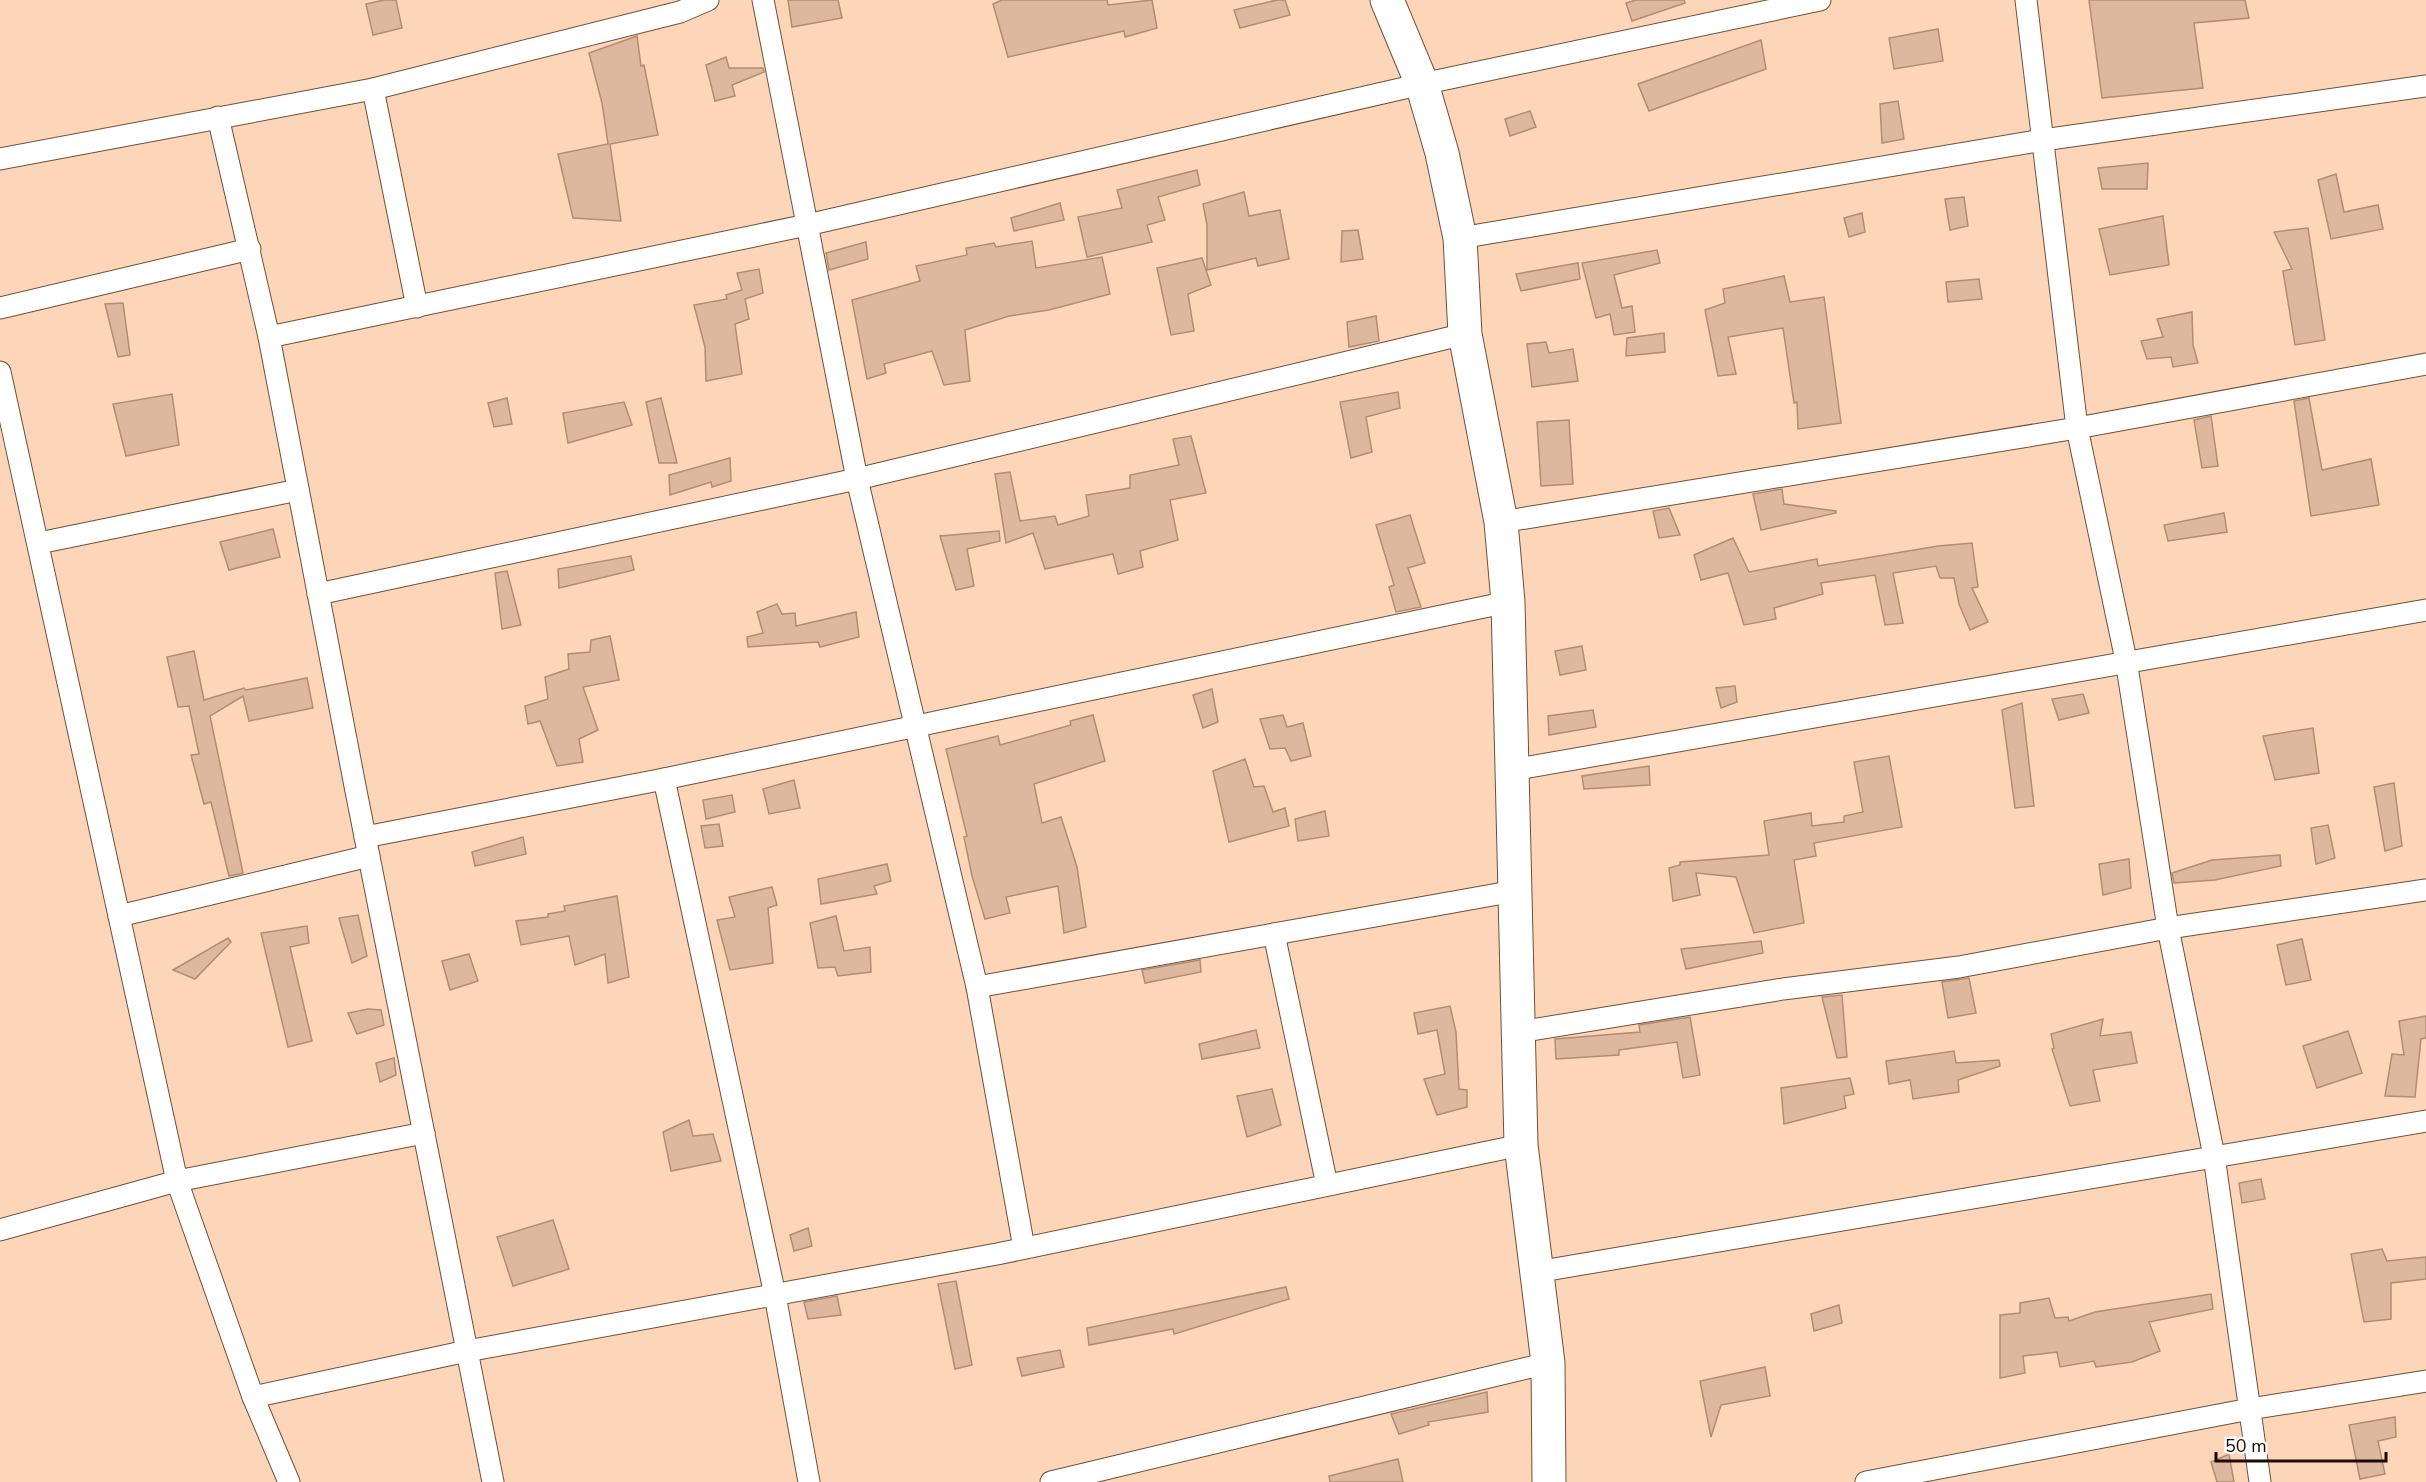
<svg xmlns="http://www.w3.org/2000/svg" width="2426" height="1482" font-family="'Nunito Sans',sans-serif">
  <style>
    .building { fill: #deb89e; stroke: #b18d73; stroke-width: 1.5 }
    .lines { fill: none; stroke-linecap: round; stroke-linejoin: round }
    .minor-casing { stroke: #704f37; stroke-width: 23 }
    .trunk-casing { stroke: #704f37; stroke-width: 35 }
    .minor { stroke: #fff; stroke-width: 21 }
    .trunk { stroke: #fff; stroke-width: 33 }
  </style>
  <rect width="100%" height="100%" fill="#fdd6ba"/>
  <g class="building">
    <path d="M384,0H396L402,28L373,35L366,4Z"/>
    <path d="M788,0H838L842,18L792,27Z"/>
    <path d="M1002,0H1107L1108,5L1152,0L1157,28L1125,37L1124,31L1008,57L993,4Z"/>
    <path d="M1277,0H1285L1290,15L1240,28L1234,10Z"/>
    <path d="M1636,0H1684L1685,3L1632,21L1626,3Z"/>
    <path d="M2089,0H2245L2249,18L2194,23L2203,88L2102,98Z"/>
    <path d="M1938,29L1943,61L1894,69L1889,38Z"/>
    <path d="M637,36L641,66L644,65L658,135L610,144L621,221L573,218L558,154L608,144L602,103L589,53Z"/>
    <path d="M1761,40L1766,69L1649,111L1638,84Z"/>
    <path d="M726,57L729,68H763L764,72L732,85L735,96L715,101L706,65Z"/>
    <path d="M1898,101L1904,139L1882,143L1880,104Z"/>
    <path d="M1530,111L1536,127L1510,136L1505,119Z"/>
    <path d="M2148,163L2147,189H2102L2098,168Z"/>
    <path d="M1197,170L1200,185L1158,197L1165,220L1147,225L1152,242L1087,257L1078,217L1122,208L1117,190Z"/>
    <path d="M2336,174L2344,212L2378,205L2383,229L2331,239L2318,180Z"/>
    <path d="M1244,192L1249,216L1280,210L1289,259L1258,266L1256,258L1207,270V225L1203,204Z"/>
    <path d="M1964,197L1968,226L1950,230L1945,199Z"/>
    <path d="M1060,203L1064,220L1014,231L1011,218Z"/>
    <path d="M1862,213L1865,232L1849,237L1844,218Z"/>
    <path d="M2163,216L2169,265L2110,275L2099,229Z"/>
    <path d="M2308,228L2325,340L2295,345L2283,271L2292,269L2274,232Z"/>
    <path d="M1358,230L1363,259L1341,262L1342,231Z"/>
    <path d="M1032,241L1036,268L1102,257L1110,294L1049,310L1009,316L965,330L970,381L944,385L932,351L884,364L886,373L867,379L852,300L920,281L916,266L967,255L966,248L994,243L996,247Z"/>
    <path d="M866,242L868,259L829,270L826,253Z"/>
    <path d="M1657,250L1660,263L1614,275L1622,308L1632,306L1635,332L1614,335L1610,314L1596,318L1582,263Z"/>
    <path d="M1202,258L1211,285L1188,294L1194,331L1171,335L1157,268Z"/>
    <path d="M1578,263L1580,279L1521,291L1516,274Z"/>
    <path d="M759,269L763,293L745,299L749,319L735,324L742,374L706,381L705,347L694,305L727,299L726,295L742,290L737,273Z"/>
    <path d="M1784,276L1790,302L1824,297L1841,423L1798,429L1797,402L1794,403L1783,328L1728,337L1736,374L1718,376L1705,310L1725,303L1723,289Z"/>
    <path d="M1979,279L1982,299L1948,302L1946,282Z"/>
    <path d="M123,303L130,355L118,357L105,304Z"/>
    <path d="M2192,312L2193,345L2198,363L2173,367L2171,357L2147,359L2141,341L2163,337L2157,319Z"/>
    <path d="M1376,316L1379,341L1349,347L1347,322Z"/>
    <path d="M1664,333L1665,352L1626,356L1627,338Z"/>
    <path d="M1546,342L1549,353L1573,349L1578,381L1532,387L1527,344Z"/>
    <path d="M1398,392L1400,408L1366,417L1372,452L1351,458L1340,402Z"/>
    <path d="M172,394L179,445L126,456L113,404Z"/>
    <path d="M507,398L512,424L494,427L488,403Z"/>
    <path d="M661,398L677,463H659L646,402Z"/>
    <path d="M2309,398L2322,470L2371,459L2379,505L2311,516L2294,401Z"/>
    <path d="M624,402L632,425L568,443L563,413Z"/>
    <path d="M2211,416L2218,466L2202,468L2194,420Z"/>
    <path d="M1569,420L1573,484L1541,486L1537,422Z"/>
    <path d="M1191,436L1206,493L1170,500L1178,540L1140,551L1143,567L1118,574L1113,554L1045,569L1033,533L1006,543L995,474L1010,472L1020,521L1055,516L1058,525L1089,516L1086,495L1130,488V475L1179,465L1173,439Z"/>
    <path d="M730,458L731,481L712,487L711,482L670,495L669,475Z"/>
    <path d="M1782,489L1784,504L1836,511V513L1761,530L1753,494Z"/>
    <path d="M1669,508L1680,535L1659,538L1653,511Z"/>
    <path d="M2224,513L2227,532L2168,541L2164,525Z"/>
    <path d="M1410,515L1425,563L1408,568L1421,607L1396,612L1389,587L1394,585L1376,525Z"/>
    <path d="M273,529L280,557L229,570L220,542Z"/>
    <path d="M999,531L1000,541L967,549L974,586L956,590L940,536Z"/>
    <path d="M1733,538L1749,572L1817,559L1818,566L1938,546L1972,543L1978,587L1972,588L1988,622L1970,630L1959,604L1954,578H1940L1936,566L1893,573L1903,623L1885,625L1875,575L1821,583L1823,594L1774,608L1776,619L1744,625L1728,573L1701,580L1694,555Z"/>
    <path d="M631,556L634,570L559,588L558,569Z"/>
    <path d="M507,571L521,625L502,629L495,573Z"/>
    <path d="M777,604L782,614L795,613L796,626L856,612L859,637L820,647L818,642L748,647L747,637L763,633L757,612Z"/>
    <path d="M610,636L619,680L583,687L598,730L579,739L583,762L557,766L540,721L528,724L525,706L548,699L545,677L569,669L568,654L590,652L591,640Z"/>
    <path d="M1582,646L1586,670L1560,675L1555,651Z"/>
    <path d="M194,651L204,700L244,688L246,690L307,678L313,708L249,721L243,696L210,716L243,873L229,876L211,802L204,804L191,755L199,754L189,706L178,707L167,657Z"/>
    <path d="M1735,686L1737,702L1721,708L1716,688Z"/>
    <path d="M1212,689L1218,722L1203,728L1193,695Z"/>
    <path d="M2083,694L2089,713L2059,720L2052,699Z"/>
    <path d="M2022,703L2034,806L2015,808L2002,710Z"/>
    <path d="M1593,710L1596,727L1549,735L1548,716Z"/>
    <path d="M1093,715L1105,761L1034,784L1042,823L1061,817L1077,867L1086,927L1064,933L1058,886L1006,897L1010,913L985,919L972,876L964,837L967,836L946,749L998,736L1000,745L1071,725L1070,721Z"/>
    <path d="M1283,715L1287,727L1303,723L1311,756L1291,761L1285,748L1270,749L1260,719Z"/>
    <path d="M2313,728L2319,773L2275,780L2263,736Z"/>
    <path d="M1889,756L1902,827L1814,843L1816,856L1794,860L1804,923L1754,933L1736,877L1696,873L1700,895L1673,901L1669,868L1680,865V862L1769,855L1764,821L1811,813L1812,826L1844,822V816L1863,812L1854,762Z"/>
    <path d="M1245,759L1254,787L1264,786L1273,812L1285,808L1289,826L1229,842L1213,771Z"/>
    <path d="M1649,766L1650,785L1584,789L1582,776Z"/>
    <path d="M794,780L800,808L769,814L763,789Z"/>
    <path d="M2394,783L2402,846L2385,851L2374,787Z"/>
    <path d="M732,795L735,812L706,819L703,800Z"/>
    <path d="M1325,811L1329,836L1298,841L1295,819Z"/>
    <path d="M719,824L723,846L705,848L701,826Z"/>
    <path d="M2328,825L2335,858L2316,864L2311,828Z"/>
    <path d="M523,837L526,854L475,866L472,852Z"/>
    <path d="M2280,855L2281,866L2215,880L2174,883L2172,873L2212,860Z"/>
    <path d="M2129,859L2131,888L2103,895L2099,864Z"/>
    <path d="M887,864L891,881L874,886L877,894L821,904L818,879Z"/>
    <path d="M772,887L777,905L768,908L773,963L730,970L717,920L735,917L729,897Z"/>
    <path d="M617,896L629,977L608,983L605,954L575,965L569,936L521,945L516,921L548,917V914L565,911L564,906Z"/>
    <path d="M358,915L367,956L352,963L339,918Z"/>
    <path d="M836,916L844,951L870,947L871,972L838,976L835,967L818,968L810,923Z"/>
    <path d="M307,926L309,943L290,947L312,1041L288,1047L261,933Z"/>
    <path d="M228,938L231,942L195,979L173,970Z"/>
    <path d="M2302,939L2311,980L2286,985L2277,945Z"/>
    <path d="M1761,941L1763,953L1686,969L1681,949Z"/>
    <path d="M469,954L478,981L450,990L442,961Z"/>
    <path d="M1200,960L1201,972L1145,983L1142,970Z"/>
    <path d="M1969,978L1976,1013L1948,1018L1942,982Z"/>
    <path d="M1842,995L1847,1057L1837,1058L1822,997Z"/>
    <path d="M1450,1006L1456,1032L1459,1089L1467,1090V1107L1437,1115L1424,1079L1445,1074L1437,1030L1418,1034L1414,1013Z"/>
    <path d="M368,1009L381,1010L384,1025L357,1034L348,1013Z"/>
    <path d="M2426,1016V1038L2421,1039L2415,1097L2385,1096L2392,1054L2404,1055L2399,1021Z"/>
    <path d="M1690,1017L1700,1075L1683,1078L1677,1042L1619,1050V1055L1556,1059L1555,1039L1640,1032L1639,1025Z"/>
    <path d="M2103,1019L2100,1036L2131,1032L2137,1063L2093,1070L2100,1101L2070,1106L2052,1049L2054,1048L2051,1034Z"/>
    <path d="M1256,1030L1260,1048L1202,1059L1199,1044Z"/>
    <path d="M2348,1031L2362,1073L2317,1088L2303,1046Z"/>
    <path d="M1954,1051L1956,1063L1999,1060L2000,1066L1958,1080L1959,1092L1913,1099L1910,1080L1889,1084L1886,1061Z"/>
    <path d="M394,1058L396,1075L380,1082L376,1063Z"/>
    <path d="M1850,1078L1854,1094L1844,1096L1846,1108L1784,1124L1781,1088Z"/>
    <path d="M1272,1089L1281,1125L1247,1137L1237,1096Z"/>
    <path d="M689,1120L693,1136L713,1134L721,1161L671,1171L663,1132Z"/>
    <path d="M2261,1179L2265,1199L2242,1203L2239,1183Z"/>
    <path d="M553,1220L569,1269L513,1286L497,1237Z"/>
    <path d="M808,1228L812,1246L794,1251L790,1235Z"/>
    <path d="M2382,1249L2387,1261L2426,1257V1279L2391,1283V1319L2364,1322L2351,1254Z"/>
    <path d="M956,1281L972,1365L955,1369L938,1284Z"/>
    <path d="M1286,1287L1289,1299L1174,1334L1173,1329L1089,1345L1087,1328Z"/>
    <path d="M2211,1294L2213,1309L2149,1322L2160,1351L2132,1362L2096,1367L2094,1361L2060,1367L2057,1352L2023,1356L2025,1373L2000,1378V1315L2020,1313V1303L2049,1298L2055,1318L2068,1317L2069,1321L2095,1312Z"/>
    <path d="M837,1296L841,1315L808,1319L804,1302Z"/>
    <path d="M1839,1305L1842,1323L1814,1331L1811,1314Z"/>
    <path d="M1060,1350L1064,1367L1022,1376L1017,1358Z"/>
    <path d="M1765,1367L1770,1396L1721,1405L1711,1437L1700,1381Z"/>
    <path d="M1487,1392L1488,1412L1428,1422L1429,1425L1399,1434L1391,1414Z"/>
    <path d="M2395,1417L2396,1437L2378,1441L2385,1474L2360,1479L2349,1425Z"/>
    <path d="M2229,1454L2234,1482H2217L2211,1462Z"/>
    <path d="M1398,1459L1403,1482H1330L1329,1476Z"/>
  </g>
  <g class="lines">
    <g class="minor-casing">
      <g id="minor">
        <path d="M763,0L857,479L977,987L1024,1248"/>
        <path d="M2026,0L2077,428L2126,660L2168,928L2214,1156L2260,1482"/>
        <path d="M373,89L417,307"/>
        <path d="M218,117L269,337L355,786L493,1482"/>
        <path d="M0,159L373,89L680,12L708,0"/>
        <path d="M1460,238L2043,140L2426,86"/>
        <path d="M0,308L250,249"/>
        <path d="M269,337L807,225L1422,84L1820,0"/>
        <path d="M0,372L177,1181L253,1397L289,1482"/>
        <path d="M1501,522L2077,428L2426,364"/>
        <path d="M39,543L298,490"/>
        <path d="M318,594L857,479L1465,334"/>
        <path d="M1512,770L2426,610"/>
        <path d="M664,779L775,1295L809,1482"/>
        <path d="M365,837L664,779L1508,602"/>
        <path d="M119,916L369,856"/>
        <path d="M1274,934L1327,1185"/>
        <path d="M977,987L1515,891"/>
        <path d="M1519,1032L1783,989L1959,967L2168,928L2426,890"/>
        <path d="M0,1230L177,1181L424,1133"/>
        <path d="M1536,1272L2426,1121"/>
        <path d="M253,1397L467,1351L997,1254L1521,1145"/>
        <path d="M1051,1482L1548,1363"/>
        <path d="M1866,1482L2250,1409L2426,1381"/>
      </g>
    </g>
    <g class="trunk-casing">
      <path id="trunk" d="M1387,0L1422,84L1442,153L1460,238L1465,334L1501,522L1508,602L1521,1145L1548,1363L1549,1482"/>
    </g>
    <use href="#minor" class="minor"/>
    <use href="#trunk" class="trunk"/>
  </g>
  <path d="M2216 1452v9h170v-9" fill="none" stroke="#190c04" stroke-width="3"/>
  <text x="2225" y="1452" font-size="18" fill="#190c04" stroke="#ffffff" stroke-width="4.5" paint-order="stroke">50 m</text>
</svg>
